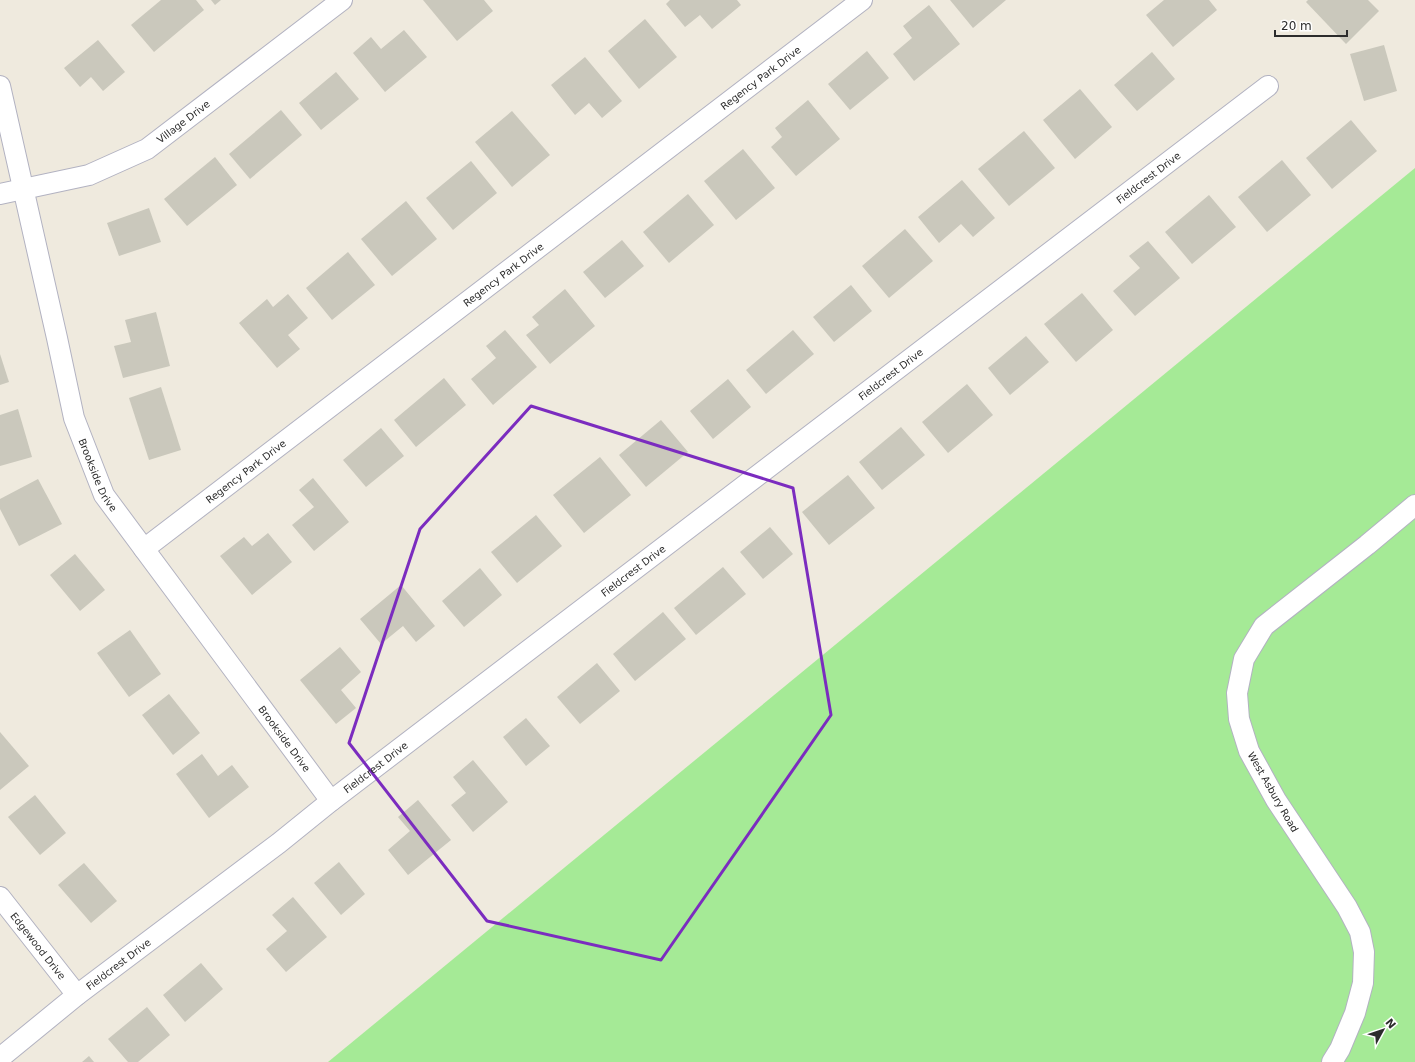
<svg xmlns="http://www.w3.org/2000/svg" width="1415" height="1062" font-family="'DejaVu Sans',sans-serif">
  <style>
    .green { fill: #a5ea96 }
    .building { fill: #cac8bc }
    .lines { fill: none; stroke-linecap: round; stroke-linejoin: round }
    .minor-casing { stroke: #b2b2c1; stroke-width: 22 }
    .minor { stroke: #fff; stroke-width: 20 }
    .marked { fill: none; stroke: #7b2cbf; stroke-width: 3; stroke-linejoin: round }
    .labels { text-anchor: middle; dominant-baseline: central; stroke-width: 4; stroke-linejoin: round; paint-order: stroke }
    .street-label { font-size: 10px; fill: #2c2c2c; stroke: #fff }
  </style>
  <rect width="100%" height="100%" fill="#efeade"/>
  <path class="green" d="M1415,168V1062H328Z"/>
  <g class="building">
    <path d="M161,0H196L204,10L154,52L131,25Z"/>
    <path d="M211,0H221L215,5Z"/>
    <path d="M423,0H484L493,11L457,41Z"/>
    <path d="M670,0H737L741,5L712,29L700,15L685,27L666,4Z"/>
    <path d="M950,0H1006L973,28Z"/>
    <path d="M1164,0H1209L1217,10L1173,47L1146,15Z"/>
    <path d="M1308,0H1368L1379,11L1346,44L1306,2Z"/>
    <path d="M929,5L960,44L914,81L893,54L912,38L903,26Z"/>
    <path d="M645,19L677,57L639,89L608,51Z"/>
    <path d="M404,30L427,57L385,92L353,53L371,37L381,49Z"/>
    <path d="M98,40L125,72L103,91L91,77L80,87L64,68Z"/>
    <path d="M1384,45L1397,91L1364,101L1350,54Z"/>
    <path d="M867,51L889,78L850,110L828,84Z"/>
    <path d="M1152,52L1175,79L1137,111L1114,85Z"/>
    <path d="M585,57L622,101L602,118L589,103L575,115L551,85Z"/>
    <path d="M336,72L359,99L321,130L299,103Z"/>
    <path d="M1080,89L1112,127L1075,159L1043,120Z"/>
    <path d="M808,100L840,139L796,176L771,147L782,137L775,128Z"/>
    <path d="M281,110L302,135L250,179L229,154Z"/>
    <path d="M512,111L550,155L512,187L475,142Z"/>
    <path d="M1351,120L1377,151L1332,189L1306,158Z"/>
    <path d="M1024,131L1055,168L1009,206L978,169Z"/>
    <path d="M743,149L775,188L736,220L704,181Z"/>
    <path d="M215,157L237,185L187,226L164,199Z"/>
    <path d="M1282,160L1311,195L1267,232L1238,197Z"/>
    <path d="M471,161L497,193L453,230L426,198Z"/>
    <path d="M962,180L995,218L973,237L961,224L939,243L918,217Z"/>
    <path d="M688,194L714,225L669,263L643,232Z"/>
    <path d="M1209,195L1236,227L1192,264L1165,232Z"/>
    <path d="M406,201L437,239L392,276L361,239Z"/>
    <path d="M149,208L161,242L119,256L107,223Z"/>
    <path d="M905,229L933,261L889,298L862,266Z"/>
    <path d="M622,240L644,266L605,298L583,272Z"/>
    <path d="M1148,241L1180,278L1135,316L1113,291L1140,268L1129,256Z"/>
    <path d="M348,252L375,285L332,320L306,288Z"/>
    <path d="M851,285L872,311L834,342L813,317Z"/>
    <path d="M565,289L595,326L550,364L526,335L539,325L532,317Z"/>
    <path d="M1082,293L1113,330L1076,362L1044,324Z"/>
    <path d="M288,294L308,318L288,335L300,349L277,368L239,323L267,299L273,307Z"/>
    <path d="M156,312L170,366L123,378L114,346L131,342L125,320Z"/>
    <path d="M505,330L537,367L493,405L471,379L496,358L486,346Z"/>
    <path d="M793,330L814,354L766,394L746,370Z"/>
    <path d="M1026,336L1049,362L1010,395L988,368Z"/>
    <path d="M0,354L9,382L0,385Z"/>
    <path d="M444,378L466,405L416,447L394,420Z"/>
    <path d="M728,379L751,407L713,439L690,411Z"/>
    <path d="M967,384L993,415L948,453L922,422Z"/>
    <path d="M161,387L181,450L149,460L129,398Z"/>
    <path d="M18,409L32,457L0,466V415Z"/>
    <path d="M661,420L688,452L646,487L619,455Z"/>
    <path d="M901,427L925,455L882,490L859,462Z"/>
    <path d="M381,428L404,456L366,487L343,460Z"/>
    <path d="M600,457L631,495L584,533L553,495Z"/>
    <path d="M848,475L875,508L829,545L802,512Z"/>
    <path d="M313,478L349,522L314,551L292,525L314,507L299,490Z"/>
    <path d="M38,479L62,524L19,546L0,509V499Z"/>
    <path d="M536,515L562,546L517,583L491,552Z"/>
    <path d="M770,527L793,554L763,579L740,552Z"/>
    <path d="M268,533L292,562L252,595L220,556L244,537L252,546Z"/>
    <path d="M75,554L105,590L80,611L50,575Z"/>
    <path d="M723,567L746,594L696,635L674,608Z"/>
    <path d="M480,568L502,595L464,627L442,601Z"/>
    <path d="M401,585L435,626L416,642L403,626L381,644L360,619Z"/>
    <path d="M663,612L686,639L635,681L613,654Z"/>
    <path d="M130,630L161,674L129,697L97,653Z"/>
    <path d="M340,647L361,672L341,690L356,708L336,724L300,680Z"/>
    <path d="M597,663L620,691L580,724L557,697Z"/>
    <path d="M169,694L200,733L173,755L142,715Z"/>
    <path d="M526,718L550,746L526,766L503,737Z"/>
    <path d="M0,732L29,766L0,790Z"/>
    <path d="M202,754L218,776L232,765L249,787L209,818L176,774Z"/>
    <path d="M473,760L508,802L473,832L451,805L466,793L453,777Z"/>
    <path d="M35,795L66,833L40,855L8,817Z"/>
    <path d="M418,800L451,840L408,875L388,850L410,831L398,817Z"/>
    <path d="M339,862L365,894L341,915L314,883Z"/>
    <path d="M84,863L117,901L91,923L58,885Z"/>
    <path d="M293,897L327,937L286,972L266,949L287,931L272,915Z"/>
    <path d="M201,963L223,989L185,1022L163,995Z"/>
    <path d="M147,1007L170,1035L138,1062H128L108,1039Z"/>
    <path d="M89,1056L94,1062H82Z"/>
  </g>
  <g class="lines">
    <g class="minor-casing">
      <g id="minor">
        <path id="s1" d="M0,86L57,338L74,418L104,495L331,801"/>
        <path id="s2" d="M0,194L89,175L147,149L342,0"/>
        <path id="s3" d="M144,549L862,0"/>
        <path id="s4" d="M0,897L77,995"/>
        <path id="s5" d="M0,1058L77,995L279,843L331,801L1268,86"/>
        <path d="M1332,1062L1340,1049L1355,1013L1363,983L1364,952L1360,932L1347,907L1276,800L1249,751L1239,719L1237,693L1244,659L1264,626L1367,545L1415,505"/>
      </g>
    </g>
    <use href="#minor" class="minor"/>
  </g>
  <path class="marked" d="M531,406L793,488L831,715L661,960L487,921L349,743L420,529Z"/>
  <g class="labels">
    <g class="street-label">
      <text stroke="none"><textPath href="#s3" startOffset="776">Regency Park Drive</textPath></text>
      <text stroke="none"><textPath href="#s2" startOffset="200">Village Drive</textPath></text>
      <text stroke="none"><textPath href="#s5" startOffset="1447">Fieldcrest Drive</textPath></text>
      <text stroke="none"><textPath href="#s3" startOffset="452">Regency Park Drive</textPath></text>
      <text stroke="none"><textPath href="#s5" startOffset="1123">Fieldcrest Drive</textPath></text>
      <text stroke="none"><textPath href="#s3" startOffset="128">Regency Park Drive</textPath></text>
      <text stroke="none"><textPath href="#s1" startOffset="402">Brookside Drive</textPath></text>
      <text stroke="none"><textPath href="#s5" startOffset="799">Fieldcrest Drive</textPath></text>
      <text stroke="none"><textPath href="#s1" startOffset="726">Brookside Drive</textPath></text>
      <text stroke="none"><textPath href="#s5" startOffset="475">Fieldcrest Drive</textPath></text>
      <text transform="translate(1273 792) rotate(60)">West Asbury Road</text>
      <text stroke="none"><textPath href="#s4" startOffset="62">Edgewood Drive</textPath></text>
      <text stroke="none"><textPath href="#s5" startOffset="151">Fieldcrest Drive</textPath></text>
    </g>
  </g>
  <g transform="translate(1383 1030) rotate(50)" stroke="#ffffff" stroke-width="3" paint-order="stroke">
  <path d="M0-3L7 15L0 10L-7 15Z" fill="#2c2c2c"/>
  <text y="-6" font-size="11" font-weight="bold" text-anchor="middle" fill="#2c2c2c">N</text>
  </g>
  <path d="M1275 30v6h72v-6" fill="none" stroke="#2c2c2c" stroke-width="2"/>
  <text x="1281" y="30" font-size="12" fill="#2c2c2c" stroke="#ffffff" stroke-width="3" paint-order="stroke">20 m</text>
</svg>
